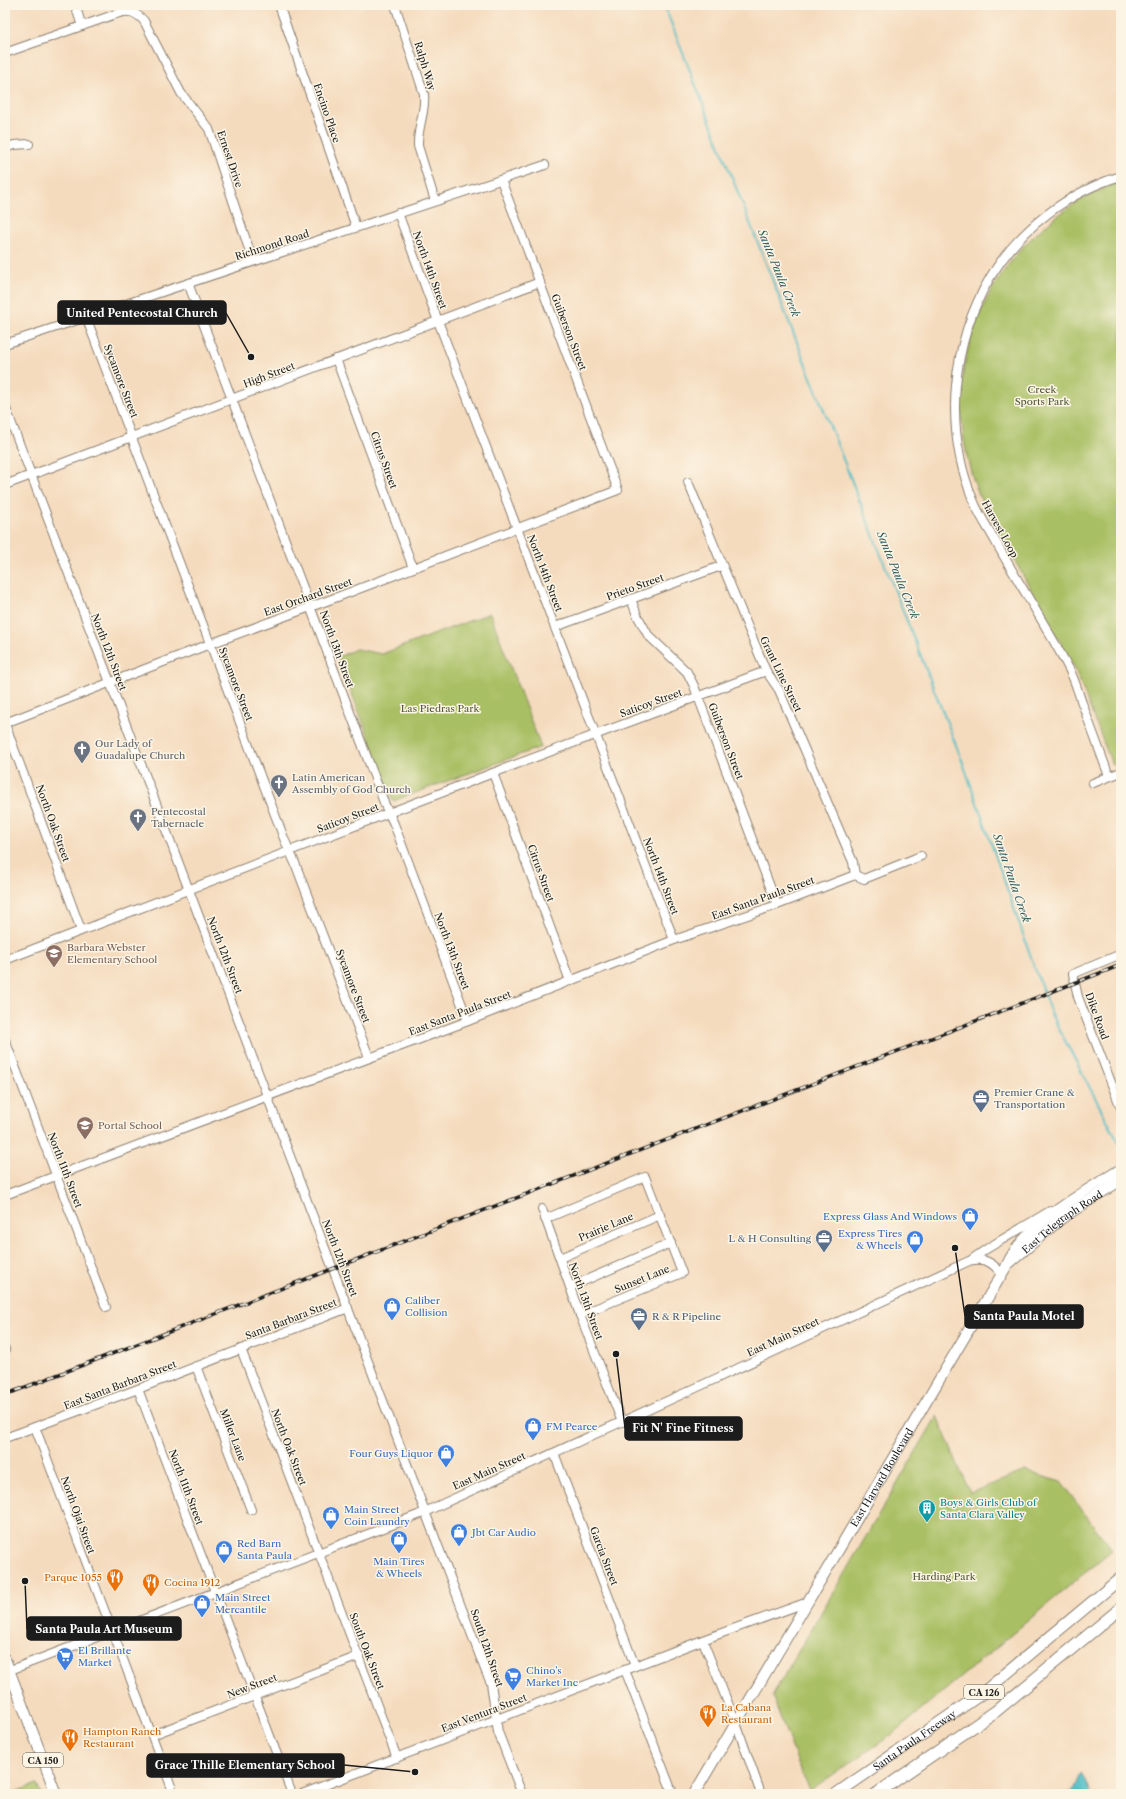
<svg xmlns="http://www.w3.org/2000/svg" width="1126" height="1799" font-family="'Libre Caslon Text',serif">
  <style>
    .green { fill: #a9bf63; stroke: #626e40 }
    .water { fill: #50bec6; stroke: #366d71 }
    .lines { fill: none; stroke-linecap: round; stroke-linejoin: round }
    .stream { stroke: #50bec6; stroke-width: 2 }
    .minor-casing { stroke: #887c6d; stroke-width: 10 }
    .major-casing { stroke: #887c6d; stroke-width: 12 }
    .highway-casing { stroke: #887c6d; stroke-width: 13 }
    .minor { stroke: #fff; stroke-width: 8 }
    .major { stroke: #fff; stroke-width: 10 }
    .highway { stroke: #fff; stroke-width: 11 }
    .rail-casing { stroke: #1c1c1c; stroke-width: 3.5 }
    .rail { stroke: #fcf5e5; stroke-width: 2; stroke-dasharray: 6; stroke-linecap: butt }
    .labels { text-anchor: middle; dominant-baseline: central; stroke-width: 3; stroke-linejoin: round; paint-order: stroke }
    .shield { fill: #fcf5e5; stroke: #5f5d58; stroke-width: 1 }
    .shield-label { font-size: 9px; font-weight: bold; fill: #1c1c1c }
    .street-label { font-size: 10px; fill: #1c1c1c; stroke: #fcf5e5 }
    .park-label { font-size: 10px; fill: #4d5535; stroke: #fcf5e5 }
    .worship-label { font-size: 10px; fill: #5b616d; stroke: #fcf5e5; text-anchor: start }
    .education-label { font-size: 10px; fill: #785e54; stroke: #fcf5e5; text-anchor: start }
    .service-label { font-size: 10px; fill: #4e5e75; stroke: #fcf5e5; text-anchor: start }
    .shop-label { font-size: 10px; fill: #366cbe; stroke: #fcf5e5; text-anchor: start }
    .culture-label { font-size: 10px; fill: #0d838f; stroke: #fcf5e5; text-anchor: start }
    .food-label { font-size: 10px; fill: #c56008; stroke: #fcf5e5; text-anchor: start }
    .water-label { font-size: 11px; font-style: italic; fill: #315d60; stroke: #fcf5e5 }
    .leader { fill: none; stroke: #1c1c1c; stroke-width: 1.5 }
    .callout-dot { fill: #1c1c1c; stroke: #fcf5e5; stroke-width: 1.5 }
    .callout { fill: #1c1c1c; stroke: #1c1c1c; stroke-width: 1.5 }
    .callout-label { font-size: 11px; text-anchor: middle; font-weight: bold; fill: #fff }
  </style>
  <rect width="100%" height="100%" fill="#fcf5e5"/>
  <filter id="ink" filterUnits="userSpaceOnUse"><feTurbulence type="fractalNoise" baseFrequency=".025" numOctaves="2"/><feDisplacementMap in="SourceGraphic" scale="8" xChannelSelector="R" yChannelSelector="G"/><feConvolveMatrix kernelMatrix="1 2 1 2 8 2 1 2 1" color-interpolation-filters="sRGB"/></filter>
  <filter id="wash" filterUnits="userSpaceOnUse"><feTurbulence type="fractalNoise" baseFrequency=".012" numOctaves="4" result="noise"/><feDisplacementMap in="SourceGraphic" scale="16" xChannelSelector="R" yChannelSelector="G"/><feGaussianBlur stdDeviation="0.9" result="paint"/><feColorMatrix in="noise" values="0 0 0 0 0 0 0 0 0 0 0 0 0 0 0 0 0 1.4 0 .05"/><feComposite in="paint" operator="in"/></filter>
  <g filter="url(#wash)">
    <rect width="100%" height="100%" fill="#f5dbbe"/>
    <g class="green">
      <path d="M1121,181V766H1116L1111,762L1075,669L981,500C972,479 966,457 963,433C949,322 1017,220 1121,181Z"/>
      <path d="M490,613L541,747L393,801L338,657L356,649L382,654Z"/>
      <path d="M937,1416L970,1493L1025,1471L1061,1482L1112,1550L893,1734L809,1791L772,1696Z"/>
      <path d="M37,1784L41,1794H10Z"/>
    </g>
    <path class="water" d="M1081,1773L1091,1794H1070L1075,1789Z"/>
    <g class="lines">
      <path class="stream" d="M664,5L963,763L1051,1014L1121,1147"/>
    </g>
  </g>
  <g filter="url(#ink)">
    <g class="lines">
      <g class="minor-casing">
        <g id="minor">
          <path d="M75,5L82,26"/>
          <path d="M279,5L356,227"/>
          <path d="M396,8L424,94C426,112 417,128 418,146L435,201"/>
          <path d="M5,53L116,14C128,10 135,11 144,21L181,93L209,129L253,261"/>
          <path d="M5,148L14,145L29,144"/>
          <path d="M398,213L438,321L674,940"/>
          <path d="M188,283L385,805L394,824L468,1021"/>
          <path d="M86,317L285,841L295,863L369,1057"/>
          <path d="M5,344L545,165"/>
          <path d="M336,359L413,568"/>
          <path d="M5,406L486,1672L491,1683L498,1732L522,1794"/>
          <path d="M688,482L766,671L779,690L853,862L855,875"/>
          <path d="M5,485L540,282"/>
          <path d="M631,599L637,615L648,635L687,672L694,686L777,905"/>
          <path d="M555,627L721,566"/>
          <path d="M5,723L210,644L340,596L618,490L501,180"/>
          <path d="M5,724L81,930"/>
          <path d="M493,773L570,981"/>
          <path d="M1109,776C1100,752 1091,727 1082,703C1078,692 1075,680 1069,669C1047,627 1021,587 998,546C990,531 980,517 974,502C943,429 951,343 991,276C1020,229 1068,192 1121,176"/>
          <path d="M1093,783L1121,772"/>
          <path d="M1121,954L1073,974L1078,997L1121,1108"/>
          <path d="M5,960L493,773L766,671"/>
          <path d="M5,1040L106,1307"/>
          <path d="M5,1195L468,1021L674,940L777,905L855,875L864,879L921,856"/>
          <path d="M542,1209L580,1315L622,1422"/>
          <path d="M545,1219L645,1177L682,1273L580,1315"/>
          <path d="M560,1258L660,1215"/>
          <path d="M972,1259L988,1248L1050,1211"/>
          <path d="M570,1287L671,1243"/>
          <path d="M5,1349V1350"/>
          <path d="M241,1349L397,1758"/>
          <path d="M196,1366L251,1510"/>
          <path d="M138,1389L292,1794"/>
          <path d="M35,1427C81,1550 128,1672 174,1794"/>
          <path d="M5,1438L138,1389L348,1308"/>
          <path d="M554,1453L635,1666"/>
          <path d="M703,1641L736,1723L761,1794"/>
          <path d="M625,1670L673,1794"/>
          <path d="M5,1672L418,1515L700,1386L969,1261C983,1257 992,1262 1001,1273"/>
          <path d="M152,1735L359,1656"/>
          <path d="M302,1794L708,1638L808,1602"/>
        </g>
      </g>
      <g class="major-casing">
        <g id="major">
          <path id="s1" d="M1007,1265L1062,1218L1121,1180"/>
          <path d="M5,1659L56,1794"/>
          <path id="s2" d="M694,1794L1006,1267C1023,1225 1083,1193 1121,1169"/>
        </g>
      </g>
      <g class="highway-casing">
        <g id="highway">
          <path id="s3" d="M836,1794L984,1692L1121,1578"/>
          <path d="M876,1794L996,1711L1121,1608"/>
        </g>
      </g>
      <use href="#minor" class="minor"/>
      <use href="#major" class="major"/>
      <use href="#highway" class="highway"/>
      <g class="rail-casing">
        <path id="rail" d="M5,1395L1121,965"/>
      </g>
      <use href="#rail" class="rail"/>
    </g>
  </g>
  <defs>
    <g id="church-pin" transform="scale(0.9)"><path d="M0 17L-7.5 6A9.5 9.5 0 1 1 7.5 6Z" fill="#6b7280" stroke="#fcf5e5"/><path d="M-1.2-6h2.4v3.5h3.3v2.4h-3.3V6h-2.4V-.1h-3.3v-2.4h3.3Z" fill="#fff"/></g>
    <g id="school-pin" transform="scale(0.9)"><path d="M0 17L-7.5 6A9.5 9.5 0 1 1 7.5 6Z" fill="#8d6e63" stroke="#fcf5e5"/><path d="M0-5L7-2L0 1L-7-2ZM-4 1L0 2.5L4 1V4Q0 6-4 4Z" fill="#fff"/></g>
    <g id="office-pin" transform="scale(0.9)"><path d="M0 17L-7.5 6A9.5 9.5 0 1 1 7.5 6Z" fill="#5c6f8a" stroke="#fcf5e5"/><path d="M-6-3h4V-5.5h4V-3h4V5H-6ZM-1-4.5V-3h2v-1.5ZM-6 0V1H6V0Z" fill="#fff"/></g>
    <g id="shop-pin" transform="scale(0.9)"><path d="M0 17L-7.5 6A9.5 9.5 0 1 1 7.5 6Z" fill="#3f7fe0" stroke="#fcf5e5"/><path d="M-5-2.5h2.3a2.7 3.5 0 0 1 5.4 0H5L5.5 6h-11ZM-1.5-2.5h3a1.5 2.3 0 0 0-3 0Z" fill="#fff"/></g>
    <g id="building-pin" transform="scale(0.9)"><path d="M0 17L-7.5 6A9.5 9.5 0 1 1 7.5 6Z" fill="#0f9aa8" stroke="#fcf5e5"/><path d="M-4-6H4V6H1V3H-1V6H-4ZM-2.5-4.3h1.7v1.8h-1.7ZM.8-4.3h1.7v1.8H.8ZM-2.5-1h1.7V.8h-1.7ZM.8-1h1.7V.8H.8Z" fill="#fff"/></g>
    <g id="restaurant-pin" transform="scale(0.9)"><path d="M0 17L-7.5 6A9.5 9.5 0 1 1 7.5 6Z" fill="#e8710a" stroke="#fcf5e5"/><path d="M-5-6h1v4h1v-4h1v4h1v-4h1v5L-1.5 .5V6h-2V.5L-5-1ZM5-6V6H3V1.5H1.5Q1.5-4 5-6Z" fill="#fff"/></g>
    <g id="supermarket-pin" transform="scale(0.9)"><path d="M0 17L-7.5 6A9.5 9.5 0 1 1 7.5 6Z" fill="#3f7fe0" stroke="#fcf5e5"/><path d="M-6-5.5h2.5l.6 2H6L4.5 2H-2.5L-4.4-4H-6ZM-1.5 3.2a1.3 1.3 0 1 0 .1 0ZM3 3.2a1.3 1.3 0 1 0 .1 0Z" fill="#fff"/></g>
  </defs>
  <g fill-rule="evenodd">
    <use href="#church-pin" x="82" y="749"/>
    <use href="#church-pin" x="279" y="783"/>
    <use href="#church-pin" x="138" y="817"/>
    <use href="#school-pin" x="54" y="953"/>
    <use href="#office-pin" x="981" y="1098"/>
    <use href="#school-pin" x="85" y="1125"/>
    <use href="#shop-pin" x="970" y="1216"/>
    <use href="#office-pin" x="824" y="1238"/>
    <use href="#shop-pin" x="915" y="1239"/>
    <use href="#shop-pin" x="392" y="1306"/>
    <use href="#office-pin" x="639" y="1316"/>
    <use href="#shop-pin" x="533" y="1426"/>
    <use href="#shop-pin" x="446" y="1453"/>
    <use href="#building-pin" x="927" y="1508"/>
    <use href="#shop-pin" x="331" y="1515"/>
    <use href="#shop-pin" x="459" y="1532"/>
    <use href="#shop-pin" x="399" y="1539"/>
    <use href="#shop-pin" x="224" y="1549"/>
    <use href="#restaurant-pin" x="115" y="1577"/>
    <use href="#restaurant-pin" x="151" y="1582"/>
    <use href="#shop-pin" x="202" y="1603"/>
    <use href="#supermarket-pin" x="65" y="1656"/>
    <use href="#supermarket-pin" x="513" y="1676"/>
    <use href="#restaurant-pin" x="708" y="1713"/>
    <use href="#restaurant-pin" x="70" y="1737"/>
  </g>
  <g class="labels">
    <g class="shield">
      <rect x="964" y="1685" width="40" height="14" rx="3"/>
      <rect x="23" y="1753" width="40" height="14" rx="3"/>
    </g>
    <g class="shield-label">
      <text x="984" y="1692">CA 126</text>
      <text x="43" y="1760">CA 150</text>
    </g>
    <g class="street-label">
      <text transform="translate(425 66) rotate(73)">Ralph Way</text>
      <text transform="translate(327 113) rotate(71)">Encino Place</text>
      <text transform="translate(230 159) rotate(71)">Ernest Drive</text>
      <text transform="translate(272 245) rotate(-18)">Richmond Road</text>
      <text transform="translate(430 270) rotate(70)">North 14th Street</text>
      <text transform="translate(569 332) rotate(69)">Guiberson Street</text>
      <text transform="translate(269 375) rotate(-21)">High Street</text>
      <text transform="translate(121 381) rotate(69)">Sycamore Street</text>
      <text transform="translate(384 460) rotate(70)">Citrus Street</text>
      <text transform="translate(1000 529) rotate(61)">Harvest Loop</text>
      <text transform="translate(545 573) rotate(69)">North 14th Street</text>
      <text transform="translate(635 587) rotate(-20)">Prieto Street</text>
      <text transform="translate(308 597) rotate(-20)">East Orchard Street</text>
      <text transform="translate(337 649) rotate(70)">North 13th Street</text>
      <text transform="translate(109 652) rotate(69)">North 12th Street</text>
      <text transform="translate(781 674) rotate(64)">Grant Line Street</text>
      <text transform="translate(236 684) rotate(69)">Sycamore Street</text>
      <text transform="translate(651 703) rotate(-20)">Saticoy Street</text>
      <text transform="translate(726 741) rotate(69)">Guiberson Street</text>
      <text transform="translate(348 818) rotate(-21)">Saticoy Street</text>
      <text transform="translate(53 823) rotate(70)">North Oak Street</text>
      <text transform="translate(541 873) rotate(70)">Citrus Street</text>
      <text transform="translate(661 876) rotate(69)">North 14th Street</text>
      <text transform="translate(763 898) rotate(-20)">East Santa Paula Street</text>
      <text transform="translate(452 951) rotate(69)">North 13th Street</text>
      <text transform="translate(225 955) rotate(69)">North 12th Street</text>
      <text transform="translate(353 986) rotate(69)">Sycamore Street</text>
      <text transform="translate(460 1013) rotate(-21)">East Santa Paula Street</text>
      <text transform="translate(1097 1016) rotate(70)">Dike Road</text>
      <text transform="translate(65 1170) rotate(69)">North 11th Street</text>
      <text stroke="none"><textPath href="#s1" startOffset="70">East Telegraph Road</textPath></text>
      <text transform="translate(606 1227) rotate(-23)">Prairie Lane</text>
      <text transform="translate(340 1258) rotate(69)">North 12th Street</text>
      <text transform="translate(642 1279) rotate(-22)">Sunset Lane</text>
      <text transform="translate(586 1301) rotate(70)">North 13th Street</text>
      <text transform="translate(291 1319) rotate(-21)">Santa Barbara Street</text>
      <text transform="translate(783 1337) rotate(-25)">East Main Street</text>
      <text transform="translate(120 1385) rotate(-21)">East Santa Barbara Street</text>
      <text transform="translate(233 1435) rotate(69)">Miller Lane</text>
      <text transform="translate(289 1447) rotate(69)">North Oak Street</text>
      <text transform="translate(489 1471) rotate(-24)">East Main Street</text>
      <text stroke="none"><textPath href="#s2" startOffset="368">East Harvard Boulevard</textPath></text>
      <text transform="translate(186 1487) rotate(69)">North 11th Street</text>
      <text transform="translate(78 1515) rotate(70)">North Ojai Street</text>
      <text transform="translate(604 1556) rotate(69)">Garcia Street</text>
      <text transform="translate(487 1648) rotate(71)">South 12th Street</text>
      <text transform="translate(367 1651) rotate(69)">South Oak Street</text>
      <text transform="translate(252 1686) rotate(-21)">New Street</text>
      <text transform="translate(484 1713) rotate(-21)">East Ventura Street</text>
      <text stroke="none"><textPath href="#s3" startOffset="95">Santa Paula Freeway</textPath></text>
    </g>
    <g class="park-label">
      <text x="1042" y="389">Creek<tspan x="1042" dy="12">Sports Park</tspan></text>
      <text x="440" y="708">Las Piedras Park</text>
      <text x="944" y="1576">Harding Park</text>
    </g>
    <g class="worship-label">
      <text x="95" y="743">Our Lady of<tspan x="95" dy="12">Guadalupe Church</tspan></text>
      <text x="292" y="777">Latin American<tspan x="292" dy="12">Assembly of God Church</tspan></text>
      <text x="151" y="811">Pentecostal<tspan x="151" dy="12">Tabernacle</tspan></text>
    </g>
    <g class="education-label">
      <text x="67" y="947">Barbara Webster<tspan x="67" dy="12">Elementary School</tspan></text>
      <text x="98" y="1125">Portal School</text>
    </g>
    <g class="service-label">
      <text x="994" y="1092">Premier Crane &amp;<tspan x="994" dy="12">Transportation</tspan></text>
      <text x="811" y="1238" text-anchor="end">L &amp; H Consulting</text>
      <text x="652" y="1316">R &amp; R Pipeline</text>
    </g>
    <g class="shop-label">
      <text x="957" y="1216" text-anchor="end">Express Glass And Windows</text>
      <text x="902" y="1233" text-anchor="end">Express Tires<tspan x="902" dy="12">&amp; Wheels</tspan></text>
      <text x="405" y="1300">Caliber<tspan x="405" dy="12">Collision</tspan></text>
      <text x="546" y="1426">FM Pearce</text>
      <text x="433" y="1453" text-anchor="end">Four Guys Liquor</text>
      <text x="344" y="1509">Main Street<tspan x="344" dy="12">Coin Laundry</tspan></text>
      <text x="472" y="1532">Jbt Car Audio</text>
      <text x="237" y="1543">Red Barn<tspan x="237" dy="12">Santa Paula</tspan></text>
      <text x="399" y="1561" text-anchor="middle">Main Tires<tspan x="399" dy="12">&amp; Wheels</tspan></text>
      <text x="215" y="1597">Main Street<tspan x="215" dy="12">Mercantile</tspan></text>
      <text x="78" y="1650">El Brillante<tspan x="78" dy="12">Market</tspan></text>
      <text x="526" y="1670">Chino's<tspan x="526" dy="12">Market Inc</tspan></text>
    </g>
    <g class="culture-label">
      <text x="940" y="1502">Boys &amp; Girls Club of<tspan x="940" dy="12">Santa Clara Valley</tspan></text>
    </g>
    <g class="food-label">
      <text x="102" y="1577" text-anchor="end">Parque 1055</text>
      <text x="164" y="1582">Cocina 1912</text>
      <text x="721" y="1707">La Cabana<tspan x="721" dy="12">Restaurant</tspan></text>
      <text x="83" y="1731">Hampton Ranch<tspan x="83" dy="12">Restaurant</tspan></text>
    </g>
    <g class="water-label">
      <text transform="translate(779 273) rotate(68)">Santa Paula Creek</text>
      <text transform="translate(898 575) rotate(68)">Santa Paula Creek</text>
      <text transform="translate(1012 878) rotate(71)">Santa Paula Creek</text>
    </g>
  </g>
  <path class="leader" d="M251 357L226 313M955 1248L965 1316M616 1354L625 1428M25 1581L27 1629M415 1772L344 1765"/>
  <g class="callout-dot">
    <circle cx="251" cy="357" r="4"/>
    <circle cx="955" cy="1248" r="4"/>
    <circle cx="616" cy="1354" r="4"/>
    <circle cx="25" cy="1581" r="4"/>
    <circle cx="415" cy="1772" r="4"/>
  </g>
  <g class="callout">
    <rect x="58" y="301" width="168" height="23" rx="4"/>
    <rect x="965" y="1305" width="118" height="23" rx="4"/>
    <rect x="625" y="1417" width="117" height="23" rx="4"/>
    <rect x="27" y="1617" width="154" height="23" rx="4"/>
    <rect x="147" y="1754" width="197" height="23" rx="4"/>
  </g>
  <g class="callout-label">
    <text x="142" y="317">United Pentecostal Church</text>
    <text x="1024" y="1320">Santa Paula Motel</text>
    <text x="683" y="1432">Fit N' Fine Fitness</text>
    <text x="104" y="1633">Santa Paula Art Museum</text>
    <text x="245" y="1769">Grace Thille Elementary School</text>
  </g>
  <rect width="1126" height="1799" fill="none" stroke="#fcf5e5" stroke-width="20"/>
</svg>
